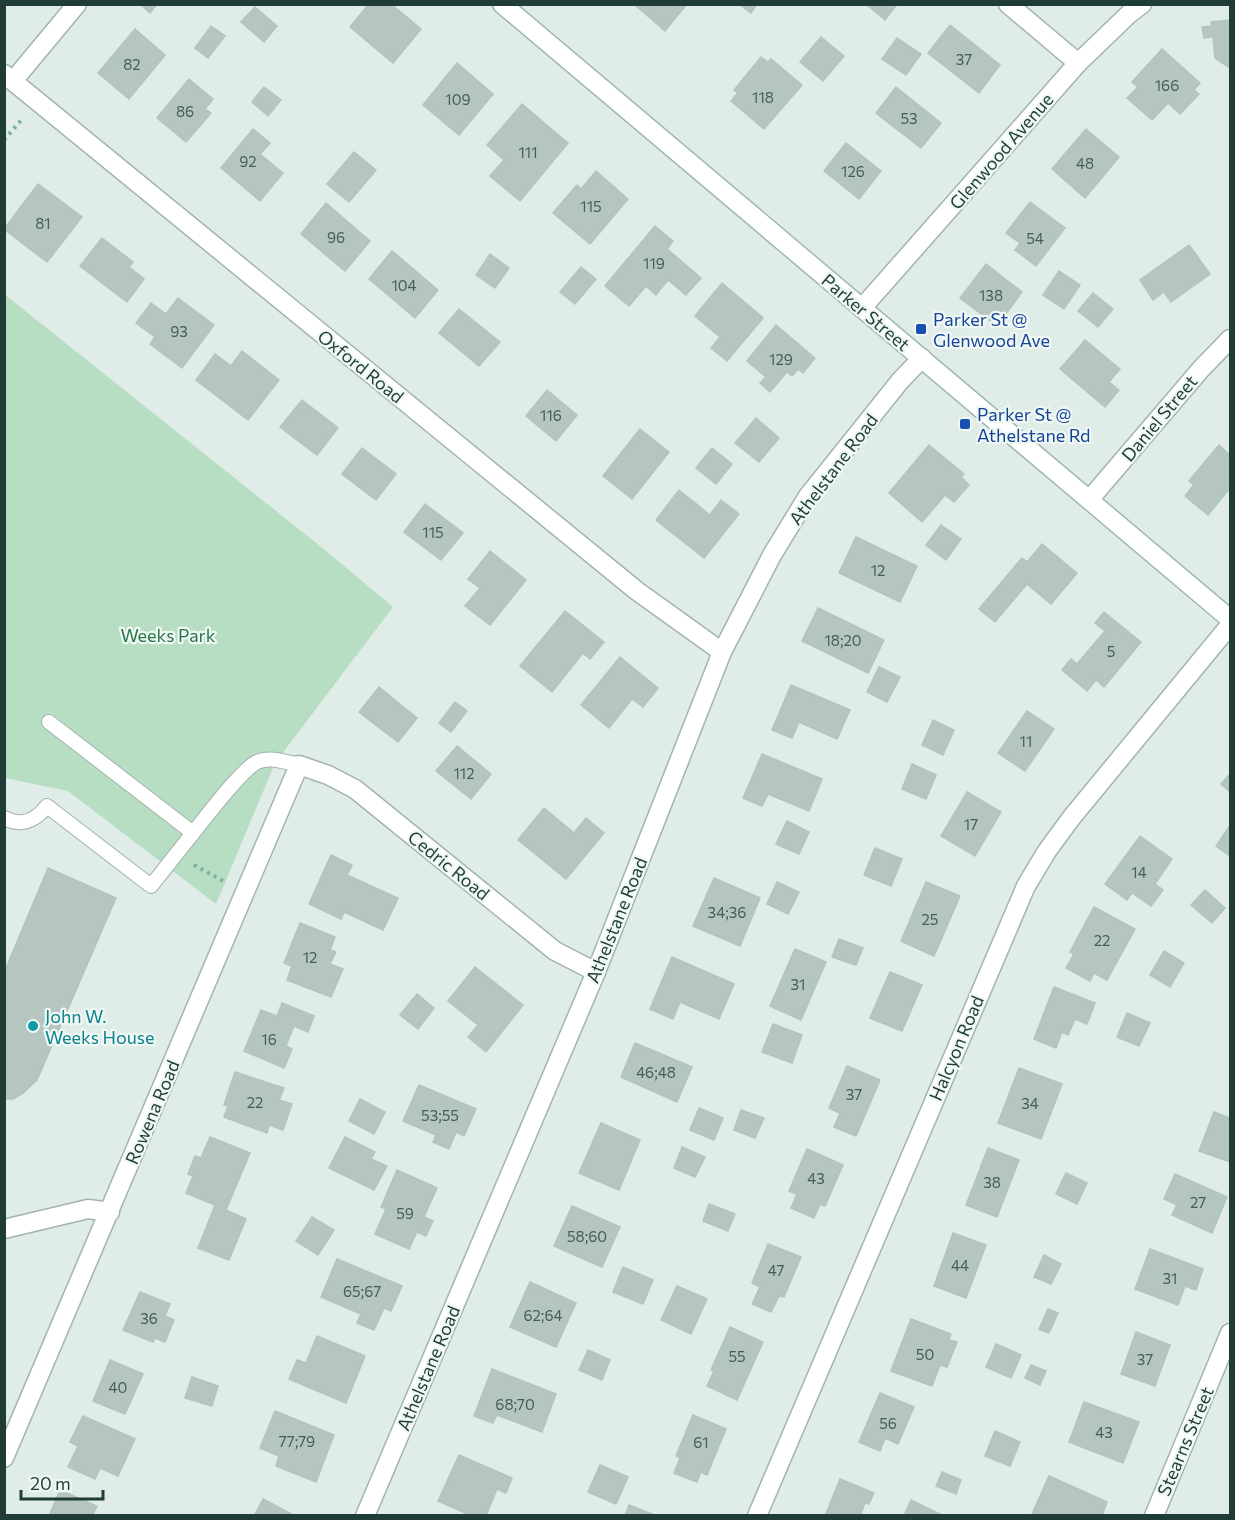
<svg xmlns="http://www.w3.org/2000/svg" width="1235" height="1520" font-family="Commissioner,sans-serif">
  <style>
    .green { fill: #b7dec3 }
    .building { fill: #b5c6c0; stroke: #b1c5be; stroke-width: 1.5 }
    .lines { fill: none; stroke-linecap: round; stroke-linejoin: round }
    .service-casing { stroke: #a2b4ae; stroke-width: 16 }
    .minor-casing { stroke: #a2b4ae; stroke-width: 21 }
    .secondary-casing { stroke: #9db8b0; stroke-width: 21 }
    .path { stroke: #7eb1a4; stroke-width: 4; stroke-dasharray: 3 4.5; stroke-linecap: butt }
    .service { stroke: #fff; stroke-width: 14 }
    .minor { stroke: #fff; stroke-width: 18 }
    .secondary { stroke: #fff; stroke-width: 18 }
    .transit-dot { fill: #1a4fb4; stroke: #f0f8f4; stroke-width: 2 }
    .culture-dot { fill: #0f9aa8; stroke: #f0f8f4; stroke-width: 2 }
    .labels { text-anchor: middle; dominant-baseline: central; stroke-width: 4.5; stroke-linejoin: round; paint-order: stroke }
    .number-label { font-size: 15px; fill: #445f58 }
    .street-label { font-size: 18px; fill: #1f3d36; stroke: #f0f8f4 }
    .transit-label { font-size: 18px; fill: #164399; stroke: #f0f8f4; text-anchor: start }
    .park-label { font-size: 18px; fill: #27764a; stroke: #f0f8f4 }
    .culture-label { font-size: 18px; fill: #0d838f; stroke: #f0f8f4; text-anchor: start }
  </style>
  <rect width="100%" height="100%" fill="#dfece7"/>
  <path class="green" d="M4,294L325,550L393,607L275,763L216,904L68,791L5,778Z"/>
  <g class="building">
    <path d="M140,4H157L150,13Z"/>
    <path d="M369,4H391L421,29L393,63L350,27Z"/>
    <path d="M634,4H687L665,31Z"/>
    <path d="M739,4H757L751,13Z"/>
    <path d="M866,4H897L885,20Z"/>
    <path d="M255,7L277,26L264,42L241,22Z"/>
    <path d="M1230,20V68L1215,58L1213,37L1204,38L1202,27L1212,26L1211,22Z"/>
    <path d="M950,25L1000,65L979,93L928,53Z"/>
    <path d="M211,26L225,36L208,58L195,48Z"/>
    <path d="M135,29L165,55L129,99L98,73Z"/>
    <path d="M821,37L844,56L823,81L800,62Z"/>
    <path d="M897,38L921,54L906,75L882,59Z"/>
    <path d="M1162,49L1200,83L1194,90L1199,94L1180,114L1168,103L1152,120L1127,98L1138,87L1132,82Z"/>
    <path d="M761,57L768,62L771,59L802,85L764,129L731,101L738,93L734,90Z"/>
    <path d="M457,63L493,94L459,135L423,105Z"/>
    <path d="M189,79L213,99L205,109L211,113L186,142L157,118Z"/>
    <path d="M264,87L281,100L268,116L252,102Z"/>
    <path d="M896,87L941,123L921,148L876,113Z"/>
    <path d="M522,104L568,143L520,201L490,176L504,160L487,145Z"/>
    <path d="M253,129L270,143L260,154L283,173L260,201L221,168Z"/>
    <path d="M1086,129L1119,157L1085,198L1052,169Z"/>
    <path d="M846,143L881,171L859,199L824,171Z"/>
    <path d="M354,152L376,170L349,202L327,184Z"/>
    <path d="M596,171L628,199L590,244L553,213L577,185L581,189Z"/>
    <path d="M38,184L82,217L47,262L4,229Z"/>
    <path d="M1030,202L1065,228L1036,266L1015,250L1020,243L1006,233Z"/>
    <path d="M326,203L370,241L345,271L301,234Z"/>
    <path d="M655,226L673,241L667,249L701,278L686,295L668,280L656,295L646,286L629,306L605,286Z"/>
    <path d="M102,238L133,262L129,267L144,279L127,302L80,266Z"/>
    <path d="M1189,245L1210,274L1171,302L1164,292L1153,300L1140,280Z"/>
    <path d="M392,251L438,290L415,318L369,279Z"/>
    <path d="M490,254L509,268L495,288L476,275Z"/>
    <path d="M986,264L1022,292L997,326L960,298Z"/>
    <path d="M581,267L596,279L575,304L560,292Z"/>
    <path d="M1059,271L1080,285L1064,309L1043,295Z"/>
    <path d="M722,283L763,318L727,361L711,348L720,337L695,316Z"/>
    <path d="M1093,293L1113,309L1098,327L1078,311Z"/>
    <path d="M178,298L214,325L182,368L150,344L155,337L136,323L151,303L166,314Z"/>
    <path d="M459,309L500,342L479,366L439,333Z"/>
    <path d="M776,325L815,358L803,373L798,369L792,376L787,372L770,392L760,383L766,377L747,361Z"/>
    <path d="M1085,340L1120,369L1109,382L1119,390L1105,407L1060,369Z"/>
    <path d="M242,351L279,380L248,420L196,380L215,354L231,366Z"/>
    <path d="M547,390L577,415L556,441L526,416Z"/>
    <path d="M302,400L338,428L317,455L280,427Z"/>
    <path d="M756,418L779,438L759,462L735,443Z"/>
    <path d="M640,429L669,452L632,499L603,476Z"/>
    <path d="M929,445L964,474L961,477L969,485L954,502L945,495L922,522L889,493Z"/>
    <path d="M1219,445L1230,455V488L1208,515L1185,496L1194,485L1189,481Z"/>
    <path d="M362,448L396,474L376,500L342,474Z"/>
    <path d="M712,448L732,464L716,484L696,468Z"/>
    <path d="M679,490L710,515L721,500L739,514L704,558L656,520Z"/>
    <path d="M425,504L463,533L441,560L404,532Z"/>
    <path d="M941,525L961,539L946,560L926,545Z"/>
    <path d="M856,537L917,566L900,602L839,573Z"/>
    <path d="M1042,544L1077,573L1051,604L1027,584L995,622L979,609L1022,558L1027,562Z"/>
    <path d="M490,551L526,580L490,625L465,606L480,588L468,579Z"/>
    <path d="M818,608L884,640L868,673L802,641Z"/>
    <path d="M565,611L604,642L590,659L583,653L552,692L520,666Z"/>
    <path d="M1104,612L1141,642L1104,687L1096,680L1087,691L1062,670L1071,659L1077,664L1105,631L1095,623Z"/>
    <path d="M620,657L658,688L643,707L632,699L609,728L581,705Z"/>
    <path d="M879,667L900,677L887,702L867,692Z"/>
    <path d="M791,685L850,710L837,739L799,722L792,738L772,730Z"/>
    <path d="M379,687L417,718L398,742L359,712Z"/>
    <path d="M455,702L467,711L451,732L439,723Z"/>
    <path d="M1027,711L1054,729L1025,771L998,753Z"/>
    <path d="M933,720L954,730L943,755L922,745Z"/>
    <path d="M457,746L491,774L471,799L436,771Z"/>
    <path d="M762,754L822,779L809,811L768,794L762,806L743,798Z"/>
    <path d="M912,764L936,775L926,799L902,789Z"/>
    <path d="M1230,774V792L1221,784Z"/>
    <path d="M967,792L1001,812L975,856L941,836Z"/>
    <path d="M544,808L574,833L586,818L604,833L566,879L518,840Z"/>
    <path d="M787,821L809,832L799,854L776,844Z"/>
    <path d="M1229,827L1230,828V856L1216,846Z"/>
    <path d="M1140,836L1172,859L1155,884L1163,890L1151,906L1132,893L1127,900L1105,884Z"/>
    <path d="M875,848L902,859L891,886L864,875Z"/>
    <path d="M331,855L352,865L347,875L398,898L383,930L344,912L341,919L309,904Z"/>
    <path d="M48,868L116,898L37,1080L22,1094L13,1099H4V973Z"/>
    <path d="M714,878L760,898L740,946L693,926Z"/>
    <path d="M777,882L799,892L788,914L767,904Z"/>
    <path d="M926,882L960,896L934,956L901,941Z"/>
    <path d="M1205,890L1225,908L1212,923L1191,905Z"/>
    <path d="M1094,907L1135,929L1107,980L1094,973L1090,981L1066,968L1074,954L1070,952Z"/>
    <path d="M300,923L335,937L330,950L336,952L330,964L343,969L331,997L287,980L292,966L284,963Z"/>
    <path d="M839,939L863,948L856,965L832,957Z"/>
    <path d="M795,949L826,962L801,1020L770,1006Z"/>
    <path d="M1164,951L1184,963L1170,987L1150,975Z"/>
    <path d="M672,957L734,984L719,1019L680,1002L673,1019L650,1009Z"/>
    <path d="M475,967L523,1005L486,1052L468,1037L478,1025L448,1001Z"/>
    <path d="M890,972L922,985L902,1031L870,1018Z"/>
    <path d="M1054,987L1095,1003L1087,1024L1075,1019L1068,1035L1062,1032L1056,1048L1034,1039Z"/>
    <path d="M417,994L434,1008L418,1029L400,1015Z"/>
    <path d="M282,1003L314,1016L308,1032L294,1026L286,1046L292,1049L284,1068L244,1051L261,1010L277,1016Z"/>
    <path d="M1127,1013L1150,1023L1139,1046L1117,1037Z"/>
    <path d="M773,1024L802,1035L792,1063L762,1052Z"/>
    <path d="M635,1043L692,1067L677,1102L621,1077Z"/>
    <path d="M847,1066L880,1080L856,1136L834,1127L840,1113L829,1108Z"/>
    <path d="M1019,1068L1062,1084L1041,1139L998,1123Z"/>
    <path d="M235,1072L284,1088L279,1100L292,1104L283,1130L269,1125L267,1133L224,1117L228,1106L224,1105Z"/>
    <path d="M419,1085L476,1109L464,1136L456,1132L449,1149L433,1142L436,1135L403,1121Z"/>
    <path d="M360,1099L385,1112L374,1134L349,1121Z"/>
    <path d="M699,1108L723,1118L714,1140L690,1130Z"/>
    <path d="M741,1110L764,1118L755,1138L734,1130Z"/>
    <path d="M1214,1112L1230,1118V1162L1199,1151Z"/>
    <path d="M601,1123L640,1140L619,1190L579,1173Z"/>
    <path d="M210,1137L250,1153L226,1210L246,1219L229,1260L198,1248L215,1205L186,1193L193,1176L188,1174L195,1156L201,1158Z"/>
    <path d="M345,1137L375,1152L371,1159L387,1166L374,1190L329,1168Z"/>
    <path d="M682,1147L705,1157L695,1177L674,1168Z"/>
    <path d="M988,1148L1019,1160L997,1217L966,1205Z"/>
    <path d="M807,1149L843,1165L825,1206L820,1204L814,1218L791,1208L797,1194L789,1191Z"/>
    <path d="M397,1170L437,1188L424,1217L433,1221L426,1236L417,1232L409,1249L375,1234L386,1209L381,1207Z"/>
    <path d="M1066,1173L1087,1183L1077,1204L1056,1194Z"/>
    <path d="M1175,1174L1227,1197L1212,1233L1172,1215L1177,1205L1164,1199Z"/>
    <path d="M709,1204L735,1214L728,1231L703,1221Z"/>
    <path d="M572,1206L620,1227L602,1267L554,1246Z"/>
    <path d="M312,1217L334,1230L318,1255L296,1241Z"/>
    <path d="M953,1233L986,1245L966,1298L934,1286Z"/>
    <path d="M768,1244L801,1257L784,1297L779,1296L771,1312L752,1304L760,1287L752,1283Z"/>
    <path d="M1150,1249L1203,1269L1196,1290L1185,1286L1178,1305L1135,1289Z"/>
    <path d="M1044,1255L1061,1264L1051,1284L1034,1277Z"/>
    <path d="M337,1259L402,1286L391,1311L384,1308L374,1330L357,1323L361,1314L321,1297Z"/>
    <path d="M623,1267L653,1280L643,1304L613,1292Z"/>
    <path d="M530,1282L576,1303L556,1347L510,1327Z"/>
    <path d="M677,1286L707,1299L691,1334L661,1320Z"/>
    <path d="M140,1292L170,1304L165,1316L174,1320L165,1342L155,1338L153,1342L123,1330Z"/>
    <path d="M1048,1309L1058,1313L1049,1333L1039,1329Z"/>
    <path d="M911,1319L951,1334L949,1340L957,1342L947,1367L940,1365L932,1386L891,1371Z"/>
    <path d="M730,1327L763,1342L737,1400L707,1386L714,1371L711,1370Z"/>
    <path d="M1136,1332L1170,1345L1155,1386L1121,1374Z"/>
    <path d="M317,1336L365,1356L346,1403L289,1379L297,1360L306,1363Z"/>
    <path d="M996,1344L1021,1355L1011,1378L986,1367Z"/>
    <path d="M588,1350L610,1360L602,1380L579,1370Z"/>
    <path d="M110,1360L143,1374L125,1414L93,1401Z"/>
    <path d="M1031,1365L1046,1371L1040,1385L1025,1378Z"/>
    <path d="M492,1369L556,1394L542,1432L497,1415L493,1423L474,1416Z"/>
    <path d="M192,1377L218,1386L212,1406L185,1398Z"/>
    <path d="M880,1393L914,1407L898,1444L885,1438L880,1451L859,1442Z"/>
    <path d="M1084,1402L1139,1422L1123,1463L1069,1442Z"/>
    <path d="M275,1411L334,1435L316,1482L276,1466L279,1456L260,1448Z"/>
    <path d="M693,1415L726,1429L707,1475L701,1472L697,1482L674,1473L680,1458L676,1456Z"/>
    <path d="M83,1416L135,1439L118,1476L100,1468L95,1479L68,1467L78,1446L70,1442Z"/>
    <path d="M995,1431L1020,1442L1010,1466L985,1456Z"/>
    <path d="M459,1455L512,1478L506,1493L497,1489L486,1516H472L438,1501Z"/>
    <path d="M600,1465L628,1477L616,1504L588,1492Z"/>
    <path d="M942,1472L961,1480L956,1494L936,1486Z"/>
    <path d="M1049,1476L1107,1502L1102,1516L1032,1514Z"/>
    <path d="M840,1479L874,1493L869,1504L865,1503L860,1516H825Z"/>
    <path d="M60,1490L97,1506L92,1516H49Z"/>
    <path d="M263,1499L295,1516H254Z"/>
    <path d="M911,1500L940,1514L939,1516H904Z"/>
    <path d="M629,1505L657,1516H625Z"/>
  </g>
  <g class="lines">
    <g class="service-casing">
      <g id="service">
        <path d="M49,722L193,833C206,817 241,770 257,762C270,756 286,762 299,765"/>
        <path d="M4,818C22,827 35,821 47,806L151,886L193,833"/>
      </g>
    </g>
    <g class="minor-casing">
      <g id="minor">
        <path d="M1078,63L1129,14L1142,4"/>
        <path d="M4,74L637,591L722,652"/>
        <path d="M13,81L77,4"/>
        <path d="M862,308L1078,63L1008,4"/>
        <path d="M1089,500L1201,369L1230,339"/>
        <path d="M4,1229L88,1209L110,1212"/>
        <path d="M4,1458L299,765L328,775L355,789L555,951L596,972"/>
        <path d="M365,1516L596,972L722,652L772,555L808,496L900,381L922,358"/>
        <path d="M757,1516L1026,886L1047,851L1072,817L1230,625"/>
        <path d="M1154,1516L1230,1333"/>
      </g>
    </g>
    <g class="secondary-casing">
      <path id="secondary" d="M502,4L1230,619"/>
    </g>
    <g class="path">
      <path d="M4,140L23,118"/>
      <path d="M194,865L225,882"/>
    </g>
    <use href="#service" class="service"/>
    <use href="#minor" class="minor"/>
    <use href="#secondary" class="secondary"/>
  </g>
  <g class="transit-dot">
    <rect x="915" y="323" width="12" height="12" rx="3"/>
    <rect x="959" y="418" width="12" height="12" rx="3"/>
  </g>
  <circle class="culture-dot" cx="33" cy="1026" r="6"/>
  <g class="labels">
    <g class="number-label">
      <text x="964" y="59">37</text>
      <text x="132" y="64">82</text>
      <text x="1167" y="85">166</text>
      <text x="763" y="97">118</text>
      <text x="458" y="99">109</text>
      <text x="185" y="111">86</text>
      <text x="909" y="118">53</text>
      <text x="528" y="152">111</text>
      <text x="248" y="161">92</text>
      <text x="1085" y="163">48</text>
      <text x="853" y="171">126</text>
      <text x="591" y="206">115</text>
      <text x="43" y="223">81</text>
      <text x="336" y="237">96</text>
      <text x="1035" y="238">54</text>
      <text x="654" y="263">119</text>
      <text x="404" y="285">104</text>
      <text x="991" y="295">138</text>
      <text x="179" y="331">93</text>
      <text x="781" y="359">129</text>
      <text x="551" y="415">116</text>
      <text x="433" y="532">115</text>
      <text x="878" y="570">12</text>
      <text x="843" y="640">18;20</text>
      <text x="1111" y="651">5</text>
      <text x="1026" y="741">11</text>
      <text x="464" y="773">112</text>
      <text x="971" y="824">17</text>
      <text x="1139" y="872">14</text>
      <text x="727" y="912">34;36</text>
      <text x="930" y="919">25</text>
      <text x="1102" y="940">22</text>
      <text x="310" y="957">12</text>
      <text x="798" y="984">31</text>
      <text x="269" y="1039">16</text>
      <text x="656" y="1072">46;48</text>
      <text x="854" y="1094">37</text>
      <text x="255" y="1102">22</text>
      <text x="1030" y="1103">34</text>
      <text x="440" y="1115">53;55</text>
      <text x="816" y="1178">43</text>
      <text x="992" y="1182">38</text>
      <text x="1198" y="1202">27</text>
      <text x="405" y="1213">59</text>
      <text x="587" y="1236">58;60</text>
      <text x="960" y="1265">44</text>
      <text x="776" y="1270">47</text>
      <text x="1170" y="1278">31</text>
      <text x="362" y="1291">65;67</text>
      <text x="543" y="1315">62;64</text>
      <text x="149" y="1318">36</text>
      <text x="925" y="1354">50</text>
      <text x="737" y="1356">55</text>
      <text x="1145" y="1359">37</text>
      <text x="118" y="1387">40</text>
      <text x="515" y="1404">68;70</text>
      <text x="888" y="1423">56</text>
      <text x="1104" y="1432">43</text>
      <text x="297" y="1441">77;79</text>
      <text x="701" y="1442">61</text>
    </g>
    <g class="street-label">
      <text transform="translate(1001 151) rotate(-49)">Glenwood Avenue</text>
      <text transform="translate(866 312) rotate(40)">Parker Street</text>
      <text transform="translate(361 366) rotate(39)">Oxford Road</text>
      <text transform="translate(1159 418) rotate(-50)">Daniel Street</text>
      <text transform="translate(833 469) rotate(-53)">Athelstane Road</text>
      <text transform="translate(449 865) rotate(39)">Cedric Road</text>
      <text transform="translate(616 920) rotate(-68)">Athelstane Road</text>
      <text transform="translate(956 1048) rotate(-67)">Halcyon Road</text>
      <text transform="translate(152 1112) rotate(-67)">Rowena Road</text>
      <text transform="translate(428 1368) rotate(-67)">Athelstane Road</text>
      <text transform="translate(1185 1441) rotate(-67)">Stearns Street</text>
    </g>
    <g class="transit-label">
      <text x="933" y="319">Parker St @<tspan x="933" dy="21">Glenwood Ave</tspan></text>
      <text x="977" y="414">Parker St @<tspan x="977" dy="21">Athelstane Rd</tspan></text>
    </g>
    <g class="park-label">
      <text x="168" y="635">Weeks Park</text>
    </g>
    <g class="culture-label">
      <text x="45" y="1016">John W.<tspan x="45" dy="21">Weeks House</tspan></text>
    </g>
  </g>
  <rect width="1235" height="1520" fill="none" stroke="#1f3d36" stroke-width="12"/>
  <path d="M21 1490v9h82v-9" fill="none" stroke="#1f3d36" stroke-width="3"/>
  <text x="30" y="1490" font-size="18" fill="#1f3d36" stroke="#f0f8f4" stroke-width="4.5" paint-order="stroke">20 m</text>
</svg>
